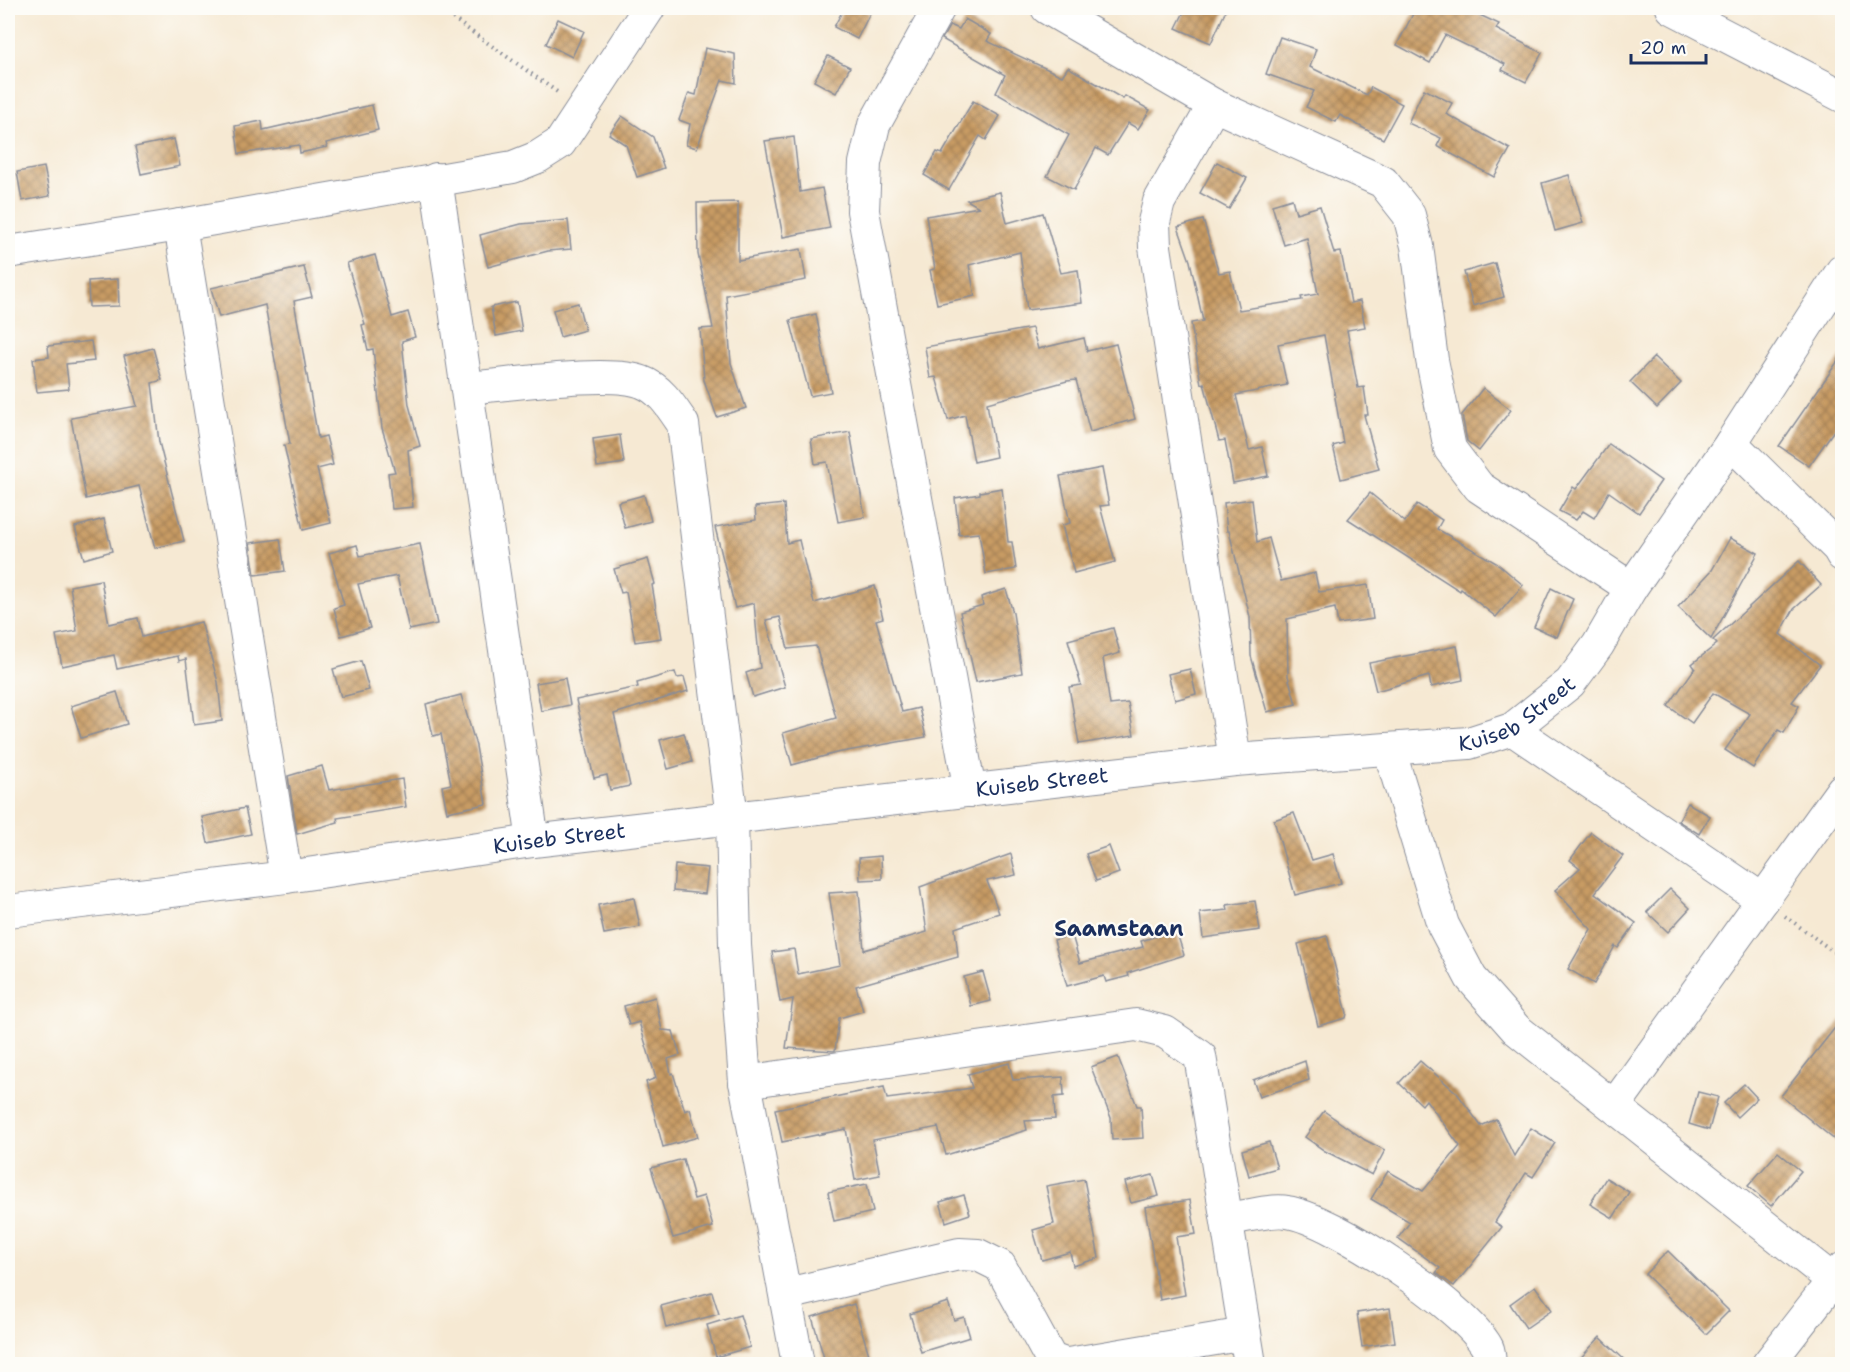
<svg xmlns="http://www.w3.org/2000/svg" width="1850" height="1372" font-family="'Shantell Sans',sans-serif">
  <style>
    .building { fill: url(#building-cross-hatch) }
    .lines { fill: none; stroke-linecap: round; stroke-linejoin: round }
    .minor-casing { stroke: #888c98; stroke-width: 34 }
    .path { stroke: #888c98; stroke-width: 4; stroke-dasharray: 1.5 4.5; stroke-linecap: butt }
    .minor { stroke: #fff; stroke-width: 32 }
    .labels { text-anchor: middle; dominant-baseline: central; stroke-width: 4.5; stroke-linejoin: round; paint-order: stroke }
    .street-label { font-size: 21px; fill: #1b2f5e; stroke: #fdfcf7 }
    .neighbourhood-label { font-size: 22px; font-weight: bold; fill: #1b2f5e; stroke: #fdfcf7 }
  </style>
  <defs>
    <pattern id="building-cross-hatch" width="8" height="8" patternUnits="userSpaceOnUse" patternTransform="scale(1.5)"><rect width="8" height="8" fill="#c89b63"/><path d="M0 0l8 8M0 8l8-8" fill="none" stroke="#a27f55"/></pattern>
  </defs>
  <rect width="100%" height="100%" fill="#fdfcf7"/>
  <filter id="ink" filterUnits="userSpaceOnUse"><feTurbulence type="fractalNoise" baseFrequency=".0167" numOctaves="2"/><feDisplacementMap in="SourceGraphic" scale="12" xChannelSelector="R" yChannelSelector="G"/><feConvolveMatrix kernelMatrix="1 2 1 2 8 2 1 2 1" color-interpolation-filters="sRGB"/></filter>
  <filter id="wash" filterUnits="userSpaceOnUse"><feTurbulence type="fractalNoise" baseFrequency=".008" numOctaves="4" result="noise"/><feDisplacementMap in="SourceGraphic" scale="24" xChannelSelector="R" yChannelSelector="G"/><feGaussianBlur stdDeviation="1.35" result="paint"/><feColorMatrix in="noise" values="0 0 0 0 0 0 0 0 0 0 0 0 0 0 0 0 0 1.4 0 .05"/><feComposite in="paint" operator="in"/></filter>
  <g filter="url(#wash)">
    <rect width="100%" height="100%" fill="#f6e9d3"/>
    <g id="blocks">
      <g class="building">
        <path d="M844,8H859L870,13L857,39L834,27Z"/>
        <path d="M1186,8H1227L1211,43L1176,28Z"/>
        <path d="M1416,8H1465L1499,24L1496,29L1542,53L1526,82L1502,70L1505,64L1445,35L1430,63L1397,45Z"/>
        <path d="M558,19L584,31L572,57L546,44Z"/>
        <path d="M965,19L991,34L987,41L1062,76L1068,67L1123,99L1125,96L1150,110L1138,129L1128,123L1108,155L1096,148L1074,190L1047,176L1069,135L996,93L1005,75L942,39L950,25L959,29Z"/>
        <path d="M1280,37L1316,49L1310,67L1367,95L1371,87L1402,104L1383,139L1340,115L1336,122L1306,107L1314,91L1266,74Z"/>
        <path d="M705,48L735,54L736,83L722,80L697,148L686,145L690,124L679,120L689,93L696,95Z"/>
        <path d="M828,56L850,67L836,93L814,81Z"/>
        <path d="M1424,89L1452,103L1446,114L1510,149L1494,177L1437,146L1441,138L1408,123Z"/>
        <path d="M973,101L1000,116L986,140L980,136L949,190L924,175L937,152L942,154Z"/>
        <path d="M372,105L378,130L326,143L327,147L300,153L299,145L239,154L235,126L262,121L263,130Z"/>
        <path d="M622,116L653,137L664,168L637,177L626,145L609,134Z"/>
        <path d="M794,137L800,192L822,188L830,228L783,237L765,141Z"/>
        <path d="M174,139L180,166L141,174L135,147Z"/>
        <path d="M1217,162L1247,178L1229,209L1200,193Z"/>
        <path d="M44,167L50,196L22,201L17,172Z"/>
        <path d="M1569,175L1583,223L1555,231L1542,183Z"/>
        <path d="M1000,192L1007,223L1043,213L1061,273L1078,270L1082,303L1027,310L1020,252L969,265L975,296L937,304L930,270L935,269L926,216L979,207L967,200Z"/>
        <path d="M1292,199L1296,213L1320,206L1334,253L1341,252L1351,303L1360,301L1365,327L1347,330L1358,388L1364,387L1368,415H1364L1379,469L1341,479L1333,446L1343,443L1324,335L1278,344L1287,385L1236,395L1249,450L1262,447L1268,476L1233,483L1225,440L1219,441L1204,383L1201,384L1191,323L1203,321L1190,261L1178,227L1203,220L1219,273L1230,271L1239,310L1302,300L1301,297L1318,294L1307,238L1284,245L1272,205Z"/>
        <path d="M738,202V260L801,249L806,280L726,295L731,363L746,408L717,417L704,380L700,329L713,328L698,254L697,203Z"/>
        <path d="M568,220L571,249L548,251L488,267L480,235L521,224Z"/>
        <path d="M375,255L392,317L408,312L415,337L402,341L409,405L420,446L408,450L413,507L392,509L388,473L395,472L382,428L373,349L368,350L362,325L365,324L347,263Z"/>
        <path d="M1495,263L1504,297L1473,306L1464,272Z"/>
        <path d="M304,267L312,297L294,301L318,438L326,436L333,465L317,469L331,523L303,530L284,445L290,444L265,305L219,317L211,288Z"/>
        <path d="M118,279L119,306L89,307L88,281Z"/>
        <path d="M517,302L522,331L496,336L491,307Z"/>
        <path d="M578,303L585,330L560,337L553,310Z"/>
        <path d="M816,314L831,392L810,396L790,320Z"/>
        <path d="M1032,328L1038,349L1084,338L1087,351L1116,344L1135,419L1090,432L1076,380L1067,381L987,403L996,457L974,462L965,415L948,420L936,377L930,378L925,347Z"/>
        <path d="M91,341L94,361L66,364L69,389L37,392L33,359L49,357L48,346Z"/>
        <path d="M153,348L162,380L152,383L159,442L184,541L155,548L139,486L86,499L71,418L137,406L124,356Z"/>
        <path d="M1842,355V419L1809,466L1779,446Z"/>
        <path d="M1654,357L1681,383L1657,408L1630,382Z"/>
        <path d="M1483,388L1511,410L1479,451L1467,441L1462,415Z"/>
        <path d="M850,432L865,517L838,522L827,462L815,464L811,439Z"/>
        <path d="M620,435L624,463L597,467L593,439Z"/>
        <path d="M1609,444L1661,481L1639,513L1609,492L1594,518L1583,511L1576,520L1559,511L1573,487L1576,489Z"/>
        <path d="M1102,468L1109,505L1100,506L1115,562L1074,573L1062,525L1070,523L1060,476Z"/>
        <path d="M1002,488L1008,542H1012L1016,569L986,574L979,533L959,535L955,498L980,494V492Z"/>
        <path d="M1370,493L1405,522L1417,504L1442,520L1437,529L1498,564L1523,585L1496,617L1461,589L1460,591L1348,519Z"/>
        <path d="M644,495L651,521L625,528L618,502Z"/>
        <path d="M1252,499L1257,542L1269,538L1281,581L1315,573L1319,592L1368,585L1373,619L1338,624L1335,608L1287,619L1288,676L1296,704L1267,712L1251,656L1250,617L1229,531H1227L1224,503Z"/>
        <path d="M784,504L787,543L799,540L814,603L875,586L883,618L876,620L902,712L919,708L926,737L836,753L792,765L783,733L836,718L816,646L788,649L780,617L766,620L785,687L753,697L746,673L760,668L754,603L735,608L715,527L756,520L755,507Z"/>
        <path d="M104,519L112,551L84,559L75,527Z"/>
        <path d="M1730,538L1758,553L1711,639L1678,607L1712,570Z"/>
        <path d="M280,539L285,571L255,575L250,543Z"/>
        <path d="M420,544L437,624L409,630L397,576L358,584L370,628L341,636L334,608L344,605L329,553L357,545L360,556Z"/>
        <path d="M648,559L655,584L652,585L661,638L635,642L626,592L621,593L614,569Z"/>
        <path d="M1799,561L1821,585L1794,609L1780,634L1820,665L1792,702L1799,706L1784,733L1778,730L1753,768L1725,750L1750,714L1713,693L1692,723L1668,706L1695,668L1692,664L1717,644L1713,640Z"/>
        <path d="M101,580L109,624L138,618L142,637L201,622L218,682L222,721L194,725L186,659L179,661L178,656L117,669L114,655L62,666L56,635L77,631L70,586Z"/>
        <path d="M1551,588L1573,599L1557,637L1534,627Z"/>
        <path d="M1006,589L1013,613L1022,673L976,682L960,612L983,605L981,597Z"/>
        <path d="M1113,628L1120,653L1103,658L1110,705L1128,703L1134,735L1079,744L1069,687L1081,685L1068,640Z"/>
        <path d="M1457,646L1463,680L1431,687L1429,676L1376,691L1369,663Z"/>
        <path d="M361,661L369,690L341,697L333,669Z"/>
        <path d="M1190,669L1196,694L1175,700L1168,674Z"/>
        <path d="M675,672L677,678L684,677L688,691L614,714L630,786L610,790L607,775L594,778L576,700L638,687L637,683Z"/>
        <path d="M565,678L570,705L541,711L536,683Z"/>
        <path d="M117,692L127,724L81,738L71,706Z"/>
        <path d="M461,695L476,746L486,804L447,812L442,786L451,784L441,734L433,736L426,704Z"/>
        <path d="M684,733L692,762L668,769L660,740Z"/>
        <path d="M322,766L329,790L402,779L406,807L337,818L338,822L297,834L288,776Z"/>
        <path d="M1688,803L1710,816L1699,834L1678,821Z"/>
        <path d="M245,808L251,834L208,843L202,817Z"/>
        <path d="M1294,813L1312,860L1333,854L1341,883L1295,895L1274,820Z"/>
        <path d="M1591,832L1623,856L1595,893L1636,923L1618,948L1615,946L1594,984L1568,969L1591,929L1555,890L1580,868L1570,860Z"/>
        <path d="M1109,846L1119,873L1096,881L1086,854Z"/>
        <path d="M1011,854L1016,875L987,881L999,913L955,928L958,957L856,986L863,1011L839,1018L835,1051L786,1048L793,999L780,1002L772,952L794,949L798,974L840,965L829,893L859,891L864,950L927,932L920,887Z"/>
        <path d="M881,856L882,879L860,880L859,858Z"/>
        <path d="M675,865L708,868L705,894L673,891Z"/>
        <path d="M1670,889L1690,908L1668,932L1647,912Z"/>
        <path d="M634,898L640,927L604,934L598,905Z"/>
        <path d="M1255,901L1260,930L1203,938L1200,913L1228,910L1227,905Z"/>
        <path d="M1176,930L1184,955L1128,973L1129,976L1106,982L1104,976L1067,986L1054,940L1072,935L1080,963L1143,947L1141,941Z"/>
        <path d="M1327,936L1347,1013L1346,1018L1318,1026L1298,944Z"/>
        <path d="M983,972L991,1001L971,1006L964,977Z"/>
        <path d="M655,997L662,1030L673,1031L680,1055L668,1059L671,1074L673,1073L685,1111L690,1109L698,1137L663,1147L646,1082L656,1078L639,1022L629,1025L624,1006Z"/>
        <path d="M1842,1019V1146L1781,1096Z"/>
        <path d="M1118,1057L1137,1106H1141L1143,1138L1112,1140L1111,1118L1091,1067Z"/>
        <path d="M1305,1061L1309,1080L1259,1097L1253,1080Z"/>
        <path d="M1420,1061L1457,1093L1481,1126L1496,1119L1514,1156L1531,1128L1555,1143L1533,1177L1526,1173L1495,1222L1502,1227L1454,1286L1436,1273L1440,1268L1398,1238L1410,1222L1371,1199L1388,1171L1423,1191L1460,1146L1426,1100L1422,1105L1399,1083Z"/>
        <path d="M1009,1063L1013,1080L1063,1077L1064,1096L1054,1097L1055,1119L1025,1121L1027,1130L946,1155L938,1127L873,1140L880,1175L855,1180L846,1129L782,1142L775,1109L884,1087L887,1099L972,1088L968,1074Z"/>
        <path d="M1744,1084L1757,1098L1737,1117L1724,1103Z"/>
        <path d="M1698,1092L1718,1097L1709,1130L1689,1124Z"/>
        <path d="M1324,1111L1365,1140L1385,1150L1372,1175L1325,1151L1305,1137Z"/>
        <path d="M1269,1142L1277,1168L1249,1176L1242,1150Z"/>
        <path d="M1778,1152L1801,1171L1771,1206L1748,1186Z"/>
        <path d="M683,1159L694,1199L704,1196L713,1227L673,1238L651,1168Z"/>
        <path d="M1153,1175L1159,1196L1131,1203L1125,1182Z"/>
        <path d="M1606,1178L1629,1192L1613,1218L1590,1204Z"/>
        <path d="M1084,1179L1099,1258L1073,1266L1070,1252L1042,1260L1033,1230L1054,1224L1046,1186Z"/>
        <path d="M867,1184L873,1212L834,1221L828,1192Z"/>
        <path d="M964,1195L970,1214L946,1222L940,1202Z"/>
        <path d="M1190,1200L1196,1234L1176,1237L1185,1295L1160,1300L1145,1207Z"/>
        <path d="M1668,1251L1729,1311L1706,1334L1645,1274Z"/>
        <path d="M1535,1286L1552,1310L1526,1328L1510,1304Z"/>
        <path d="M712,1292L719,1314L666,1328L661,1306Z"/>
        <path d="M948,1302L954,1320L964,1317L970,1337L921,1352L910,1314Z"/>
        <path d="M854,1304L872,1365H826L812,1317Z"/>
        <path d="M1390,1308L1395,1342L1362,1347L1357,1313Z"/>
        <path d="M740,1315L750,1347L716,1357L707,1325Z"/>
        <path d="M1600,1337L1630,1365H1574Z"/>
      </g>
    </g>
  </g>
  <g filter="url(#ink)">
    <use href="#blocks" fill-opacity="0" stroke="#888c98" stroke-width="1.5"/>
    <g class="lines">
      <g class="minor-casing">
        <g id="minor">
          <path d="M939,8L874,125L865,163L863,211L970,791"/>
          <path d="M1047,8L1214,105L1383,182L1409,215L1417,246L1432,360L1450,449L1479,487L1631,588"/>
          <path d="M1672,8L1842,96"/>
          <path d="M1214,105L1159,202L1154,222L1155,247L1235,760"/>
          <path d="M436,179L533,841"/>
          <path d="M180,225L286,877"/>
          <path d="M8,252L180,225L513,167L538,157L560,143L649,8"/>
          <path d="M468,388C508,385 609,369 642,382C661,389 672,408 683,424L732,818L735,945L745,1082L798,1364"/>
          <path d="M1731,443L1838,548L1842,555"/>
          <path d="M1512,729L1763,900"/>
          <path d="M1389,749L1443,925L1471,978L1516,1029L1834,1281"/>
          <path id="s1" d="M8,911L286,877L533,841L732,818L1235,760L1469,743L1512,729L1570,683L1598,645L1631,588L1731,443L1842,271"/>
          <path d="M745,1082L1136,1025L1165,1032L1200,1056L1250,1364"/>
          <path d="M1615,1105L1842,790"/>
          <path d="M1228,1219C1244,1217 1272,1209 1287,1212C1332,1218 1465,1307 1487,1347C1490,1351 1489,1359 1490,1364"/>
          <path d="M787,1294L959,1254L978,1255L1000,1266L1051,1359L1065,1364"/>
          <path d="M1068,1364L1245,1334"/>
          <path d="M1768,1364L1842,1269"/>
        </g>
      </g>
      <g class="path">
        <path d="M438,8L560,94"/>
        <path d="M1785,916L1842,958"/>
      </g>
      <use href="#minor" class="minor"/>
    </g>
  </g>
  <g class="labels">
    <g class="street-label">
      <text stroke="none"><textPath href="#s1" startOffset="1527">Kuiseb Street</textPath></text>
      <text stroke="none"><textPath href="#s1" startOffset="1042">Kuiseb Street</textPath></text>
      <text stroke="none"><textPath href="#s1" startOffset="556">Kuiseb Street</textPath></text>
    </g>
    <g class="neighbourhood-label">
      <text x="1119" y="928">Saamstaan</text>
    </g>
  </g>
  <rect width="1850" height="1372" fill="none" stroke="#fdfcf7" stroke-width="30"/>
  <path d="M1631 54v9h75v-9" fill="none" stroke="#1b2f5e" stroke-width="3"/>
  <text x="1640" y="54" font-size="18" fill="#1b2f5e" stroke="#fdfcf7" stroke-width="4.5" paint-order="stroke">20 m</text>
</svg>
